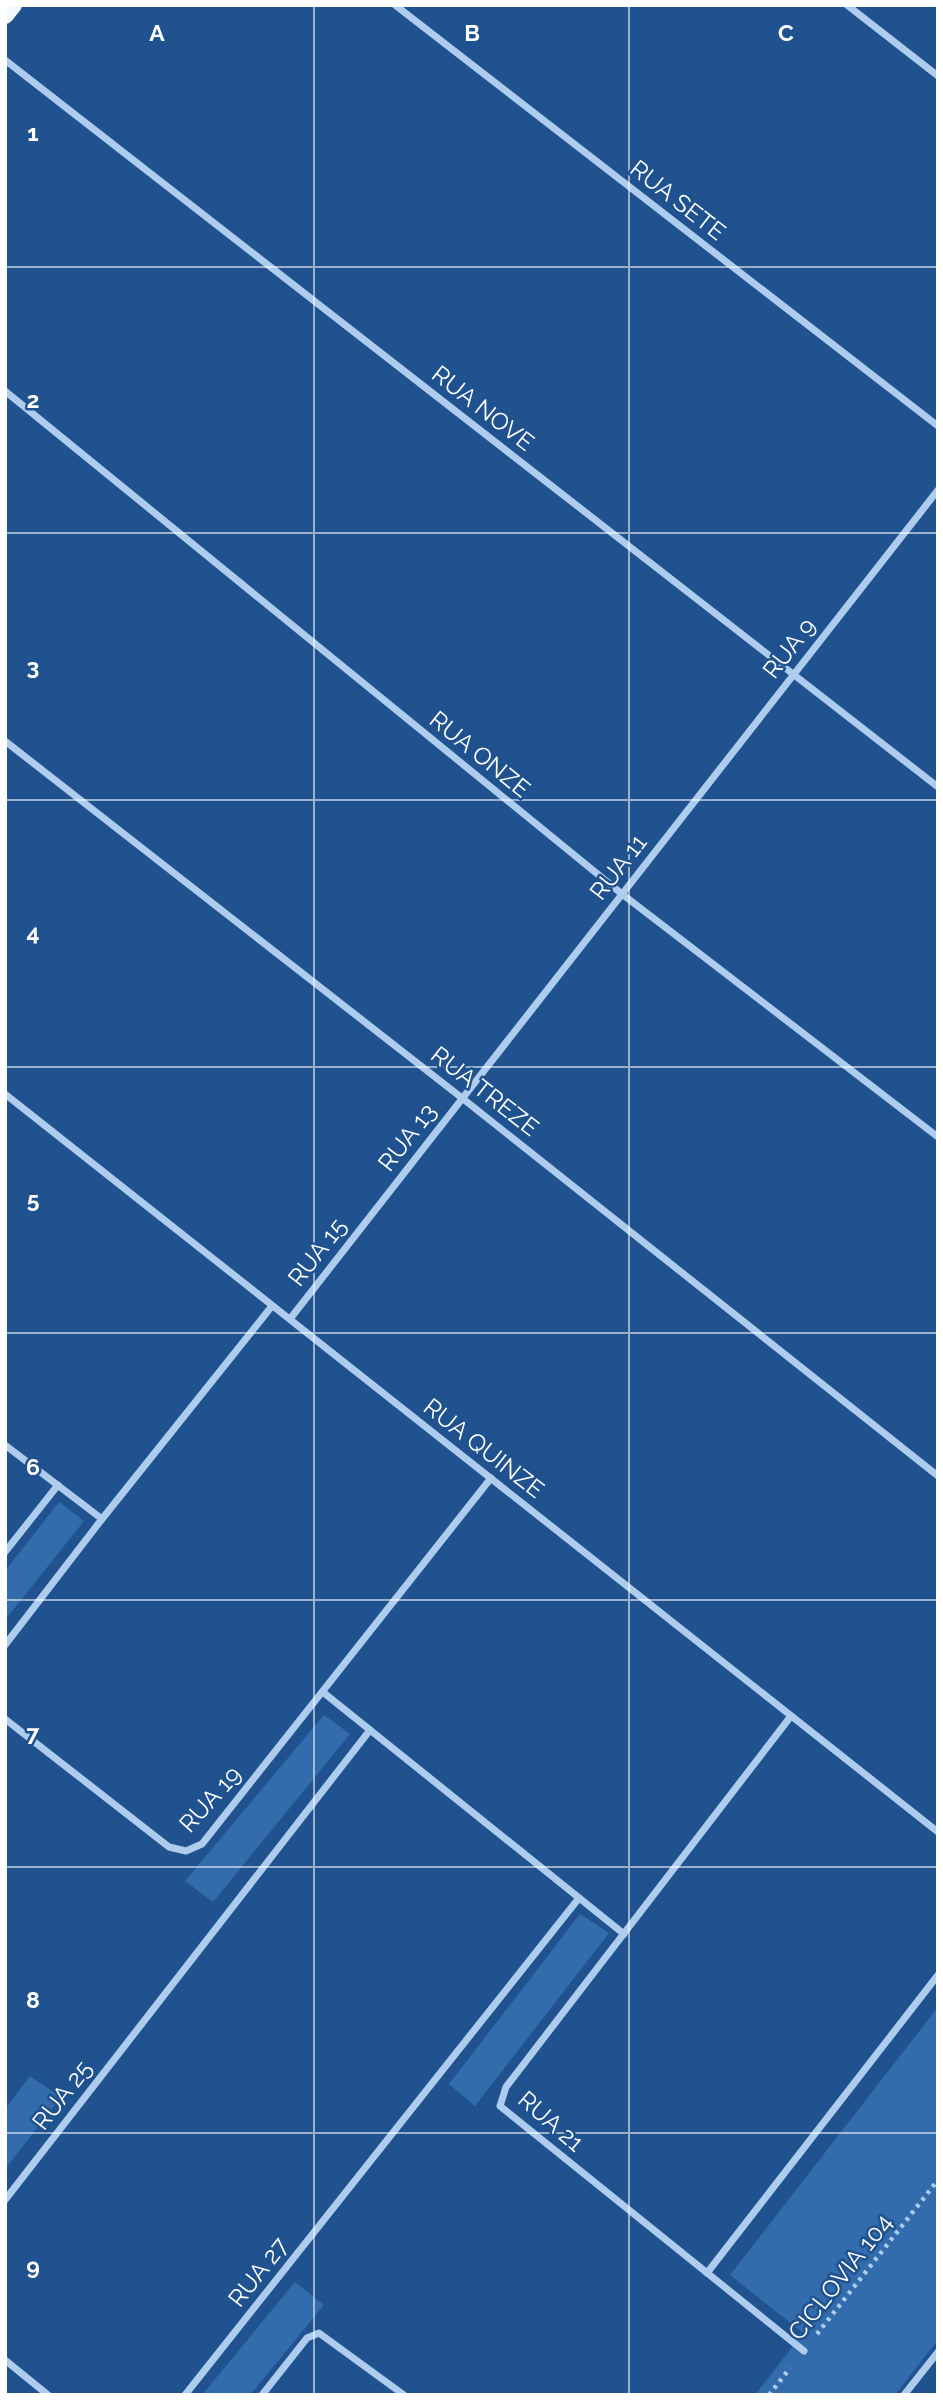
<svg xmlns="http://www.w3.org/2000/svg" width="943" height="2400" font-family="Raleway,sans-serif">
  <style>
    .green { fill: #326cad }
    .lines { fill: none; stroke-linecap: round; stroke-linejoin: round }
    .path { stroke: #aecced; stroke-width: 4.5; stroke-dasharray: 3.5 5; stroke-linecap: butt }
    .street { stroke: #aecced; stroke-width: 7 }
    .primary { stroke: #f4f9ff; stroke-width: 18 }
    .grid { fill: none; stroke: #fff; stroke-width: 2; stroke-opacity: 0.55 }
    .labels { text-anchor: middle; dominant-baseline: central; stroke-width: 5; stroke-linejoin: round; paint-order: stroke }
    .street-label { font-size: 24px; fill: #fff; stroke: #1f528f }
    .grid-label { font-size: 23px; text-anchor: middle; font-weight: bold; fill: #fff; stroke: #1f528f; stroke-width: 5; stroke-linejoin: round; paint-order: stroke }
  </style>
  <rect width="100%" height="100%" fill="#1f528f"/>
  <g class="green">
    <path d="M59,1502L84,1521L5,1620V1571Z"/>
    <path d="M324,1715L350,1734L213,1902L185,1881Z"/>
    <path d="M580,1914L609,1933L475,2106L449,2084Z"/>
    <path d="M938,2007V2340L895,2395H755L803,2333L730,2275Z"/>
    <path d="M30,2076L61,2097L5,2169V2109Z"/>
    <path d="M295,2282L324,2305L250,2395H202Z"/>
  </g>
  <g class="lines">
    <g class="path">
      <path d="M817,2334L938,2180"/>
      <path d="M769,2395L790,2368"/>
    </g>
    <g class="street">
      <path d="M395,5L938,426"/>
      <path d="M847,5L938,76"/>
      <path d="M5,60L938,787"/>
      <path d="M5,391L622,894L938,1137"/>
      <path d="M5,741L462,1098L938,1476"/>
      <path d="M5,1094L938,1832"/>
      <path d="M290,1319L938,490"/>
      <path d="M5,1445L102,1519"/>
      <path d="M5,1552L58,1485"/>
      <path d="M5,1645L102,1519L272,1306"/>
      <path d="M324,1693L624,1934"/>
      <path d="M791,1716L506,2087L500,2106L804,2351"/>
      <path d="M5,1719L169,1847L186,1851L202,1844L491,1478"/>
      <path d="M5,2200L370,1730"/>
      <path d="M707,2273L938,1975"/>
      <path d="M5,2360L48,2395"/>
      <path d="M185,2395L579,1898"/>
      <path d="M262,2395L307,2338L319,2333L404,2395"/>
      <path d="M904,2395L938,2352"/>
    </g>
    <path class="primary" d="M5,15L13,5"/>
  </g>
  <path class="grid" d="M314,5V2395M629,5V2395M5,267H938M5,533H938M5,800H938M5,1067H938M5,1333H938M5,1600H938M5,1867H938M5,2133H938"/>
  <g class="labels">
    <g class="street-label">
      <text transform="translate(678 200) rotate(38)">RUA SETE</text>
      <text transform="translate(483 408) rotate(38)">RUA NOVE</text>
      <text transform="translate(789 648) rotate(-52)">RUA 9</text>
      <text transform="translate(480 754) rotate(39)">RUA ONZE</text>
      <text transform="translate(618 867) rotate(-52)">RUA 11</text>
      <text transform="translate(485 1091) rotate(38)">RUA TREZE</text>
      <text transform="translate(407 1137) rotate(-52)">RUA 13</text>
      <text transform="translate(317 1252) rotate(-52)">RUA 15</text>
      <text transform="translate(484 1448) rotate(38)">RUA QUINZE</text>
      <text transform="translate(210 1799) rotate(-48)">RUA 19</text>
      <text transform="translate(62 2095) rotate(-52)">RUA 25</text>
      <text transform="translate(551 2121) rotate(41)">RUA 21</text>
      <text transform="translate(258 2272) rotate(-52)">RUA 27</text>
      <text transform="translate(840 2277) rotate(-52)">CICLOVIA 104</text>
    </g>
  </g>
  <g class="grid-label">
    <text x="157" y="41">A</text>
    <text x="472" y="41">B</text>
    <text x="786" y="41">C</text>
    <text x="33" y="141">1</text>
    <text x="33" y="408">2</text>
    <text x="33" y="675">3</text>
    <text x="33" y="941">4</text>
    <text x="33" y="1208">5</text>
    <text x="33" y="1475">6</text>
    <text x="33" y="1741">7</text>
    <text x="33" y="2008">8</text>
    <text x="33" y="2275">9</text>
  </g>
  <rect width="943" height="2400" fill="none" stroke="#ffffff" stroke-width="14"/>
</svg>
